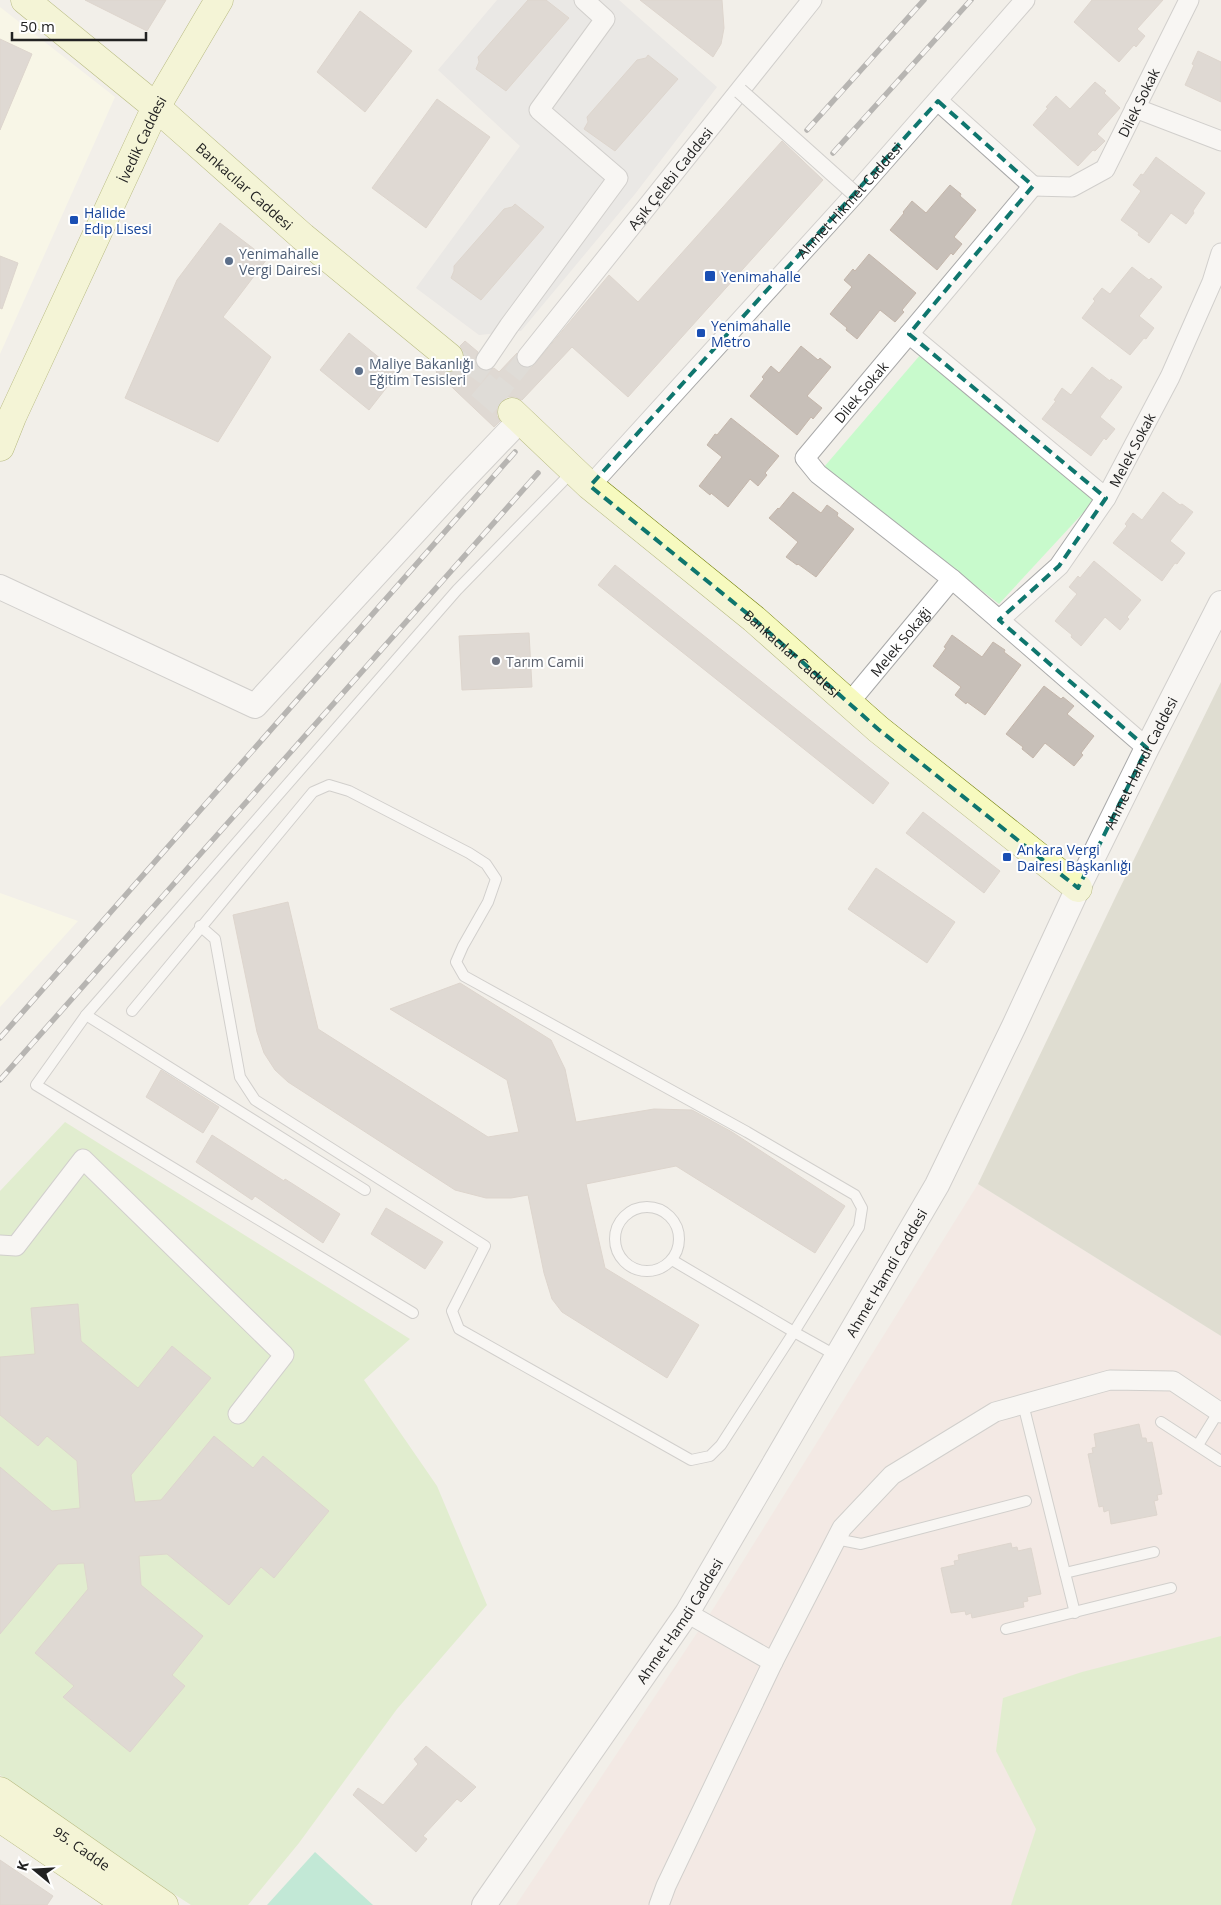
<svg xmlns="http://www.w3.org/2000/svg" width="1221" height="1905" font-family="'Open Sans',sans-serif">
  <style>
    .residential { fill: #e0dfdf }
    .education { fill: #ffffe5 }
    .military { fill: #f3e3dd }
    .construction { fill: #c7c7b4 }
    .grass { fill: #cdebb0 }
    .park { fill: #c8facc }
    .pitch { fill: #88e0be }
    .building { fill: #c7bfb8; stroke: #c4b6ab }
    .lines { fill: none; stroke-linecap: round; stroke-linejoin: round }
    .minor-tunnel { stroke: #c8c6c1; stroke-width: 19; stroke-dasharray: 19 9; stroke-linecap: butt }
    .secondary-tunnel { stroke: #c8c6c1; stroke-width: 28; stroke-dasharray: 28 14; stroke-linecap: butt }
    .service-casing { stroke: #a9a9a9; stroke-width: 12 }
    .minor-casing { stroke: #a9a9a9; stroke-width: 21 }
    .tertiary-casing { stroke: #a9a9a9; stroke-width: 26 }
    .secondary-casing { stroke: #707d05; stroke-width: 29 }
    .service { stroke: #fff; stroke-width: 10 }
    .minor { stroke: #fff; stroke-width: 19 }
    .tertiary { stroke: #fff; stroke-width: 24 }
    .secondary { stroke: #f7fabf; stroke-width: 28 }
    .rail-casing { stroke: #707070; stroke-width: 5.5 }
    .rail { stroke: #fff; stroke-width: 4; stroke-dasharray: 11; stroke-linecap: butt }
    .pedestrian-bridge-casing { stroke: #a9a9a9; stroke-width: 17; stroke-linecap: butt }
    .pedestrian-bridge { stroke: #fff; stroke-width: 15 }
    .marked { fill: none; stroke: #0f766e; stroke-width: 4; stroke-dasharray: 10 6; stroke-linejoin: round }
    .transit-dot { fill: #1a4fb4; stroke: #fff; stroke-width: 2 }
    .service-dot { fill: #5c6f8a; stroke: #fff; stroke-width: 2 }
    .worship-dot { fill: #6b7280; stroke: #fff; stroke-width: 2 }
    .labels { text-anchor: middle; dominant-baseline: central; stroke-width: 4; stroke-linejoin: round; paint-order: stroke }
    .street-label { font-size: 14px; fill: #222; stroke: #fff }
    .transit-label { font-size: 14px; fill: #164399; stroke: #fff; text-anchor: start }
    .service-label { font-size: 14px; fill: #4e5e75; stroke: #fff; text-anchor: start }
    .worship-label { font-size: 14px; fill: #5b616d; stroke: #fff; text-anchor: start }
  </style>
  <rect width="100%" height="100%" fill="#f2efe9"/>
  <path class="residential" d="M497,0H619L717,87L635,194L521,331L479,335L416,288L520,146L438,70Z"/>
  <g class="education">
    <path d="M0,7L115,97L0,354Z"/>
    <path d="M0,893L78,921L0,1007Z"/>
  </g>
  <path class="military" d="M978,1184L1221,1336V1905H516L713,1609Z"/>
  <path class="construction" d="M1221,682V1336L978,1184L1117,894Z"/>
  <g class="grass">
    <path d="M65,1122L410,1339L364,1380L437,1486L487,1605L397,1709L299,1843L248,1905H191L84,1836L0,1775V1191Z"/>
    <path d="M1221,1636V1905H1011L1036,1829L996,1751L1003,1698L1082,1672Z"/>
  </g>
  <path class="park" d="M921,354L1095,500L999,604L824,467Z"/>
  <path class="pitch" d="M315,1852L373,1905H267Z"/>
  <g class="building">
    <path d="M85,0H166L147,31Z"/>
    <path d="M528,0H546L569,18L506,91L476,69L479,62L478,57Z"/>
    <path d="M640,0H722L724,28L721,44L713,57Z"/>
    <path d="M1092,0H1163L1137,29L1145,36L1136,47L1134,45L1119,62L1074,22Z"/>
    <path d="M360,11L412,51L365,112L317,72Z"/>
    <path d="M0,39L32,54L0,130Z"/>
    <path d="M1198,51L1221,62V102L1185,85L1194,65L1192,64Z"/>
    <path d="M648,55L678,79L615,151L584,129L588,122L587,117L637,60L646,58Z"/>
    <path d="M1095,82L1106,91L1104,93L1120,108L1097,134L1105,141L1095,151L1093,150L1078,166L1033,125L1048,108L1046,107L1056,96L1070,109Z"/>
    <path d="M437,99L490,137L426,228L372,188Z"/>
    <path d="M782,141L823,180L628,397L572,347L522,400L515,397H507L501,401L497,409V416L500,421L494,427L436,372L439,369L446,372H454L461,367L464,359V352L460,346L465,341L478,352L475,360L476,365L480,370L486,371L494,368L499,372L517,353L516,361L520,365L526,368L532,367L609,275L638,302Z"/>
    <path d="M1156,157L1205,193L1193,211L1194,213L1186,224L1171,213L1149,243L1138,235L1139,233L1121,220L1141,191L1133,185L1141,174L1143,175Z"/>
    <path d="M950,185L961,194L960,196L976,210L954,237L962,244L953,255L951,253L937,270L890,230L904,213L903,212L912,201L926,213Z"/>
    <path d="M515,204L544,227L481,300L451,278L454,271V266L504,209L512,207Z"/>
    <path d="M220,223L267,259L223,317L271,357L218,442L125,398L177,280Z"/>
    <path d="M869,254L916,293L902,310L904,312L895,322L880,310L857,339L846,330L847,328L830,314L852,287L844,280L853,269L855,271Z"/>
    <path d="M0,256L18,263L2,309L0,308Z"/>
    <path d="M1132,267L1149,280L1151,278L1162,287L1139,316L1154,328L1146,339L1144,338L1130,355L1082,318L1095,301L1093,299L1102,288L1110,294Z"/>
    <path d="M349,333L398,373L369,410L320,370Z"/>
    <path d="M801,346L818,360L820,358L831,367L807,396L822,408L813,419L811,417L797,435L750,396L764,379L762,377L771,366L779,373Z"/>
    <path d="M1092,367L1110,381L1111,379L1122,387L1100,417L1115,429L1106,440L1104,438L1091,456L1042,419L1056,401L1054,400L1062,388L1071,395Z"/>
    <path d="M731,418L779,456L765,473L767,475L758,486L750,479L728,507L711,493L710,495L699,486L722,457L707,445L715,434L717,435Z"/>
    <path d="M793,492L821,513L827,505L838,513L837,516L854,529L816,577L798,564L797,565L786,557L798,542L769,518L778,508L779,509Z"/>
    <path d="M1163,492L1180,505L1182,504L1193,512L1170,541L1185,553L1177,564L1175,563L1162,581L1113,543L1127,526L1125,524L1133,513L1142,520Z"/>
    <path d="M1094,561L1141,600L1127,617L1129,619L1120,630L1105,617L1081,646L1071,637L1072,635L1055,621L1077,594L1069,587L1078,576L1080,578Z"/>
    <path d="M615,565L889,783L873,804L598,585Z"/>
    <path d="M529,633L532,687L462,690L459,636Z"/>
    <path d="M952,635L982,657L993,642L1005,650L1004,652L1021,665L985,715L967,702L966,704L955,695L961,687L933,666L946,648L944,647Z"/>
    <path d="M1044,686L1061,699L1063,697L1074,706L1067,714L1094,736L1081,753L1083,755L1074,766L1045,743L1033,758L1022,749L1023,747L1006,734Z"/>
    <path d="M923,812L1000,871L984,893L906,833Z"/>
    <path d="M876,868L955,922L927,963L848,909Z"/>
    <path d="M288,902L318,1029L488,1137L519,1132L507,1080L390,1009L460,983L551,1040L565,1069L576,1122L654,1109L692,1110L732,1132L845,1206L815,1253L676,1166L586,1184L605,1268L699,1325L667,1378L562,1312L552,1299L544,1273L528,1195L511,1198H486L455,1190L288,1082L275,1070L264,1053L257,1032L233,915Z"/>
    <path d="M161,1070L219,1107L203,1133L146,1097Z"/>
    <path d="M212,1135L284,1181L285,1179L340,1214L323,1243L255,1196L252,1200L196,1162Z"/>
    <path d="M386,1208L443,1242L425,1269L371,1234Z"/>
    <path d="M78,1304L81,1341L138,1388L172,1346L211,1378L131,1475L135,1502L161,1500L214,1436L253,1468L263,1456L329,1511L274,1578L261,1567L229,1605L167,1554L139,1556L141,1585L203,1636L172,1675L185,1686L130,1752L63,1697L74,1686L35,1653L88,1589L84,1563L58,1564L0,1634V1467L52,1511L80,1508L77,1461L47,1436L38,1446L0,1415V1357L35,1354L31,1308Z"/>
    <path d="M1139,1424L1142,1438H1146L1147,1443L1152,1442L1155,1457L1162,1494L1157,1495L1158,1500L1154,1501L1157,1515L1111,1524L1109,1510L1104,1512L1103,1506L1099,1507L1088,1454L1093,1453L1092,1448L1096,1447L1094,1434Z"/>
    <path d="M1011,1543L1012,1548L1017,1547L1018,1551L1031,1548L1041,1594L1027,1597L1028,1601L1023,1602L1024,1607L972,1618L971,1613L966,1615L965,1611L951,1613L941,1568L955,1565L954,1561L959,1560L958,1555Z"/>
    <path d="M426,1746L476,1787L461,1802L457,1799L423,1836L427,1839L416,1852L353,1795L358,1788L383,1805L418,1764L414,1759Z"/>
    <path d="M0,1860L53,1896L47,1905H0Z"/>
  </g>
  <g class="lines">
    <g class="minor-tunnel">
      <path d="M473,378L486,360"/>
      <path d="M495,397L527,357"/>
    </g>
    <path class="secondary-tunnel" d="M449,357L512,412"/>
    <g class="service-casing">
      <g id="service">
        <path d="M200,926L215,939L240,1077L255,1100L485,1246L452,1311L459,1329L691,1460L710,1456L721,1445L794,1332L837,1356"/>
        <path d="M132,1011L313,792L329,785L349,791L469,853L486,864L496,879L488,902L463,946L456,962L464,976L747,1132L855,1195L862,1208L859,1227L794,1332L672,1260"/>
        <path d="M86,1015L365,1190"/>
        <circle cx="647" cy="1239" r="32"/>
        <path d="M413,1313L36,1085L86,1015L457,590L573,471"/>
        <path d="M1023,1404L1075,1613"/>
        <path d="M1161,1422L1221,1461"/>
        <path d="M1198,1445L1219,1411"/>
        <path d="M836,1539L861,1544L1026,1501"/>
        <path d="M1065,1573L1154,1552"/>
        <path d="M1006,1629L1171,1588"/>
      </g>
    </g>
    <g class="minor-casing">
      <g id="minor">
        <path d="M938,101L1033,186"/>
        <path d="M1135,108L1221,141"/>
        <path d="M1033,186L805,458L818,474L952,579L1147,748"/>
        <path id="s1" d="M1033,186L1072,187L1105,169L1189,0"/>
        <path d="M909,334L1106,498"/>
        <path id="s2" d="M527,357L812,0"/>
        <path d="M486,360L509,326L618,178L539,110L605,19L584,0"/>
        <path id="s3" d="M590,486L855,194L1025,0"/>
        <path id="s4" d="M999,620L1059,566L1106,498L1170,377L1212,282L1221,253"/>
        <path id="s5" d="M849,703L952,579"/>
        <path d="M0,1245L16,1246L83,1159L284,1355L238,1414"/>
        <path d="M687,1613L773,1662"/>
        <path d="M659,1905L666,1886L773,1662L842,1528L892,1475L995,1412L1110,1380L1173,1381L1221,1413"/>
      </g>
    </g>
    <g class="tertiary-casing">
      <g id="tertiary">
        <path d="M0,587L255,706L458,485L520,420"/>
        <path id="s6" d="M484,1905L687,1613L937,1185L1014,1026L1078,888L1147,748L1221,603"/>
      </g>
    </g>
    <g class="secondary-casing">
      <g id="secondary">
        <path id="s7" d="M25,0L156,107L303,237L449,357"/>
        <path id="s8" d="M512,412L590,486L754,619L878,729L1078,888"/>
        <path id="s9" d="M0,447L12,417L156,107L219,0"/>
        <path id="s10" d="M0,1791L164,1905"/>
        <path d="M0,1818L128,1905"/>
      </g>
    </g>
    <use href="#service" class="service"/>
    <use href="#minor" class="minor"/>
    <use href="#tertiary" class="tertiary"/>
    <use href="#secondary" class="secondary"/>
    <g class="rail-casing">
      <g id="rail">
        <path d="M807,130L924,0"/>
        <path d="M833,153L971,0"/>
        <path d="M0,1038L515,452"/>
        <path d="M0,1080L538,473"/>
      </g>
    </g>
    <use href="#rail" class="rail"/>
    <g class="pedestrian-bridge-casing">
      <path id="pedestrian-bridge" d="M740,91L855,194"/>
    </g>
    <use href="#pedestrian-bridge" class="pedestrian-bridge"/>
  </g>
  <path d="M0 0H1221V1905H0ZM938,101L1033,186L909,334L1106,498L1059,566L999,620L1147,748L1078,888L878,729L754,619L590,486Z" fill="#f2efe9" fill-opacity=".55" fill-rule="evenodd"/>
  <path class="marked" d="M938,101L1033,186L909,334L1106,498L1059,566L999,620L1147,748L1078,888L878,729L754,619L590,486Z"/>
  <g class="transit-dot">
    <rect x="69" y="215" width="10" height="10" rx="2.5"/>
    <rect x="704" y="270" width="12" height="12" rx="2.5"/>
    <rect x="696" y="328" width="10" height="10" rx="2.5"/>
    <rect x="1002" y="852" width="10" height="10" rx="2.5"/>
  </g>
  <g class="service-dot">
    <circle cx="229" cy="261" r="5"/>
    <circle cx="359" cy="371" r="5"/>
  </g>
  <circle class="worship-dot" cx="496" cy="661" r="5"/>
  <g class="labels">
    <g class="street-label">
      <text stroke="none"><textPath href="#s1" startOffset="151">Dilek Sokak</textPath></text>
      <text stroke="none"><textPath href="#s9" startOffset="339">İvedik Caddesi</textPath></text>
      <text stroke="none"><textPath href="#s2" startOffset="229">Aşık Çelebi Caddesi</textPath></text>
      <text stroke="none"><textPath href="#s7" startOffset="288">Bankacılar Caddesi</textPath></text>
      <text stroke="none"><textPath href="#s3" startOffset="386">Ahmet Hikmet Caddesi</textPath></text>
      <text transform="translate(861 392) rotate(-50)">Dilek Sokak</text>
      <text stroke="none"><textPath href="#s4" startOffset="218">Melek Sokak</textPath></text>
      <text stroke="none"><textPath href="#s5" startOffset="80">Melek Sokaği</textPath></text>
      <text stroke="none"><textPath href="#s8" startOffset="370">Bankacılar Caddesi</textPath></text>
      <text stroke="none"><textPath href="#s6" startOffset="1320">Ahmet Hamdi Caddesi</textPath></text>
      <text stroke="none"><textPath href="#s6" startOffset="750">Ahmet Hamdi Caddesi</textPath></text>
      <text stroke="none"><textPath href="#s6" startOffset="345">Ahmet Hamdi Caddesi</textPath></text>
      <text stroke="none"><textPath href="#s10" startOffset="100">95. Cadde</textPath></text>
    </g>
    <g class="transit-label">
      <text x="84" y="212">Halide<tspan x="84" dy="16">Edip Lisesi</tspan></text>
      <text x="721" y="276">Yenimahalle</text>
      <text x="711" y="325">Yenimahalle<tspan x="711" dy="16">Metro</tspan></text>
      <text x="1017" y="849">Ankara Vergi<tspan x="1017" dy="16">Dairesi Başkanlığı</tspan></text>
    </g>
    <g class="service-label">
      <text x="239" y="253">Yenimahalle<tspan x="239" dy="16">Vergi Dairesi</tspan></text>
      <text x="369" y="363">Maliye Bakanlığı<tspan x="369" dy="16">Eğitim Tesisleri</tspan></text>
    </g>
    <g class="worship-label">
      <text x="506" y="661">Tarım Camii</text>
    </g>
  </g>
  <g transform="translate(35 1870) rotate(288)" stroke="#ffffff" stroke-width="4" paint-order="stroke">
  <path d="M0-4L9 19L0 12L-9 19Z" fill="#222222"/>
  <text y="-8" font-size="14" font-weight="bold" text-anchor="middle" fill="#222222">K</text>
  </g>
  <path d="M12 32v8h134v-8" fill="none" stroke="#222222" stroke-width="2.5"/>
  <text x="20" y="32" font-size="15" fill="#222222" stroke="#ffffff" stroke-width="4" paint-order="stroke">50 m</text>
</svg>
